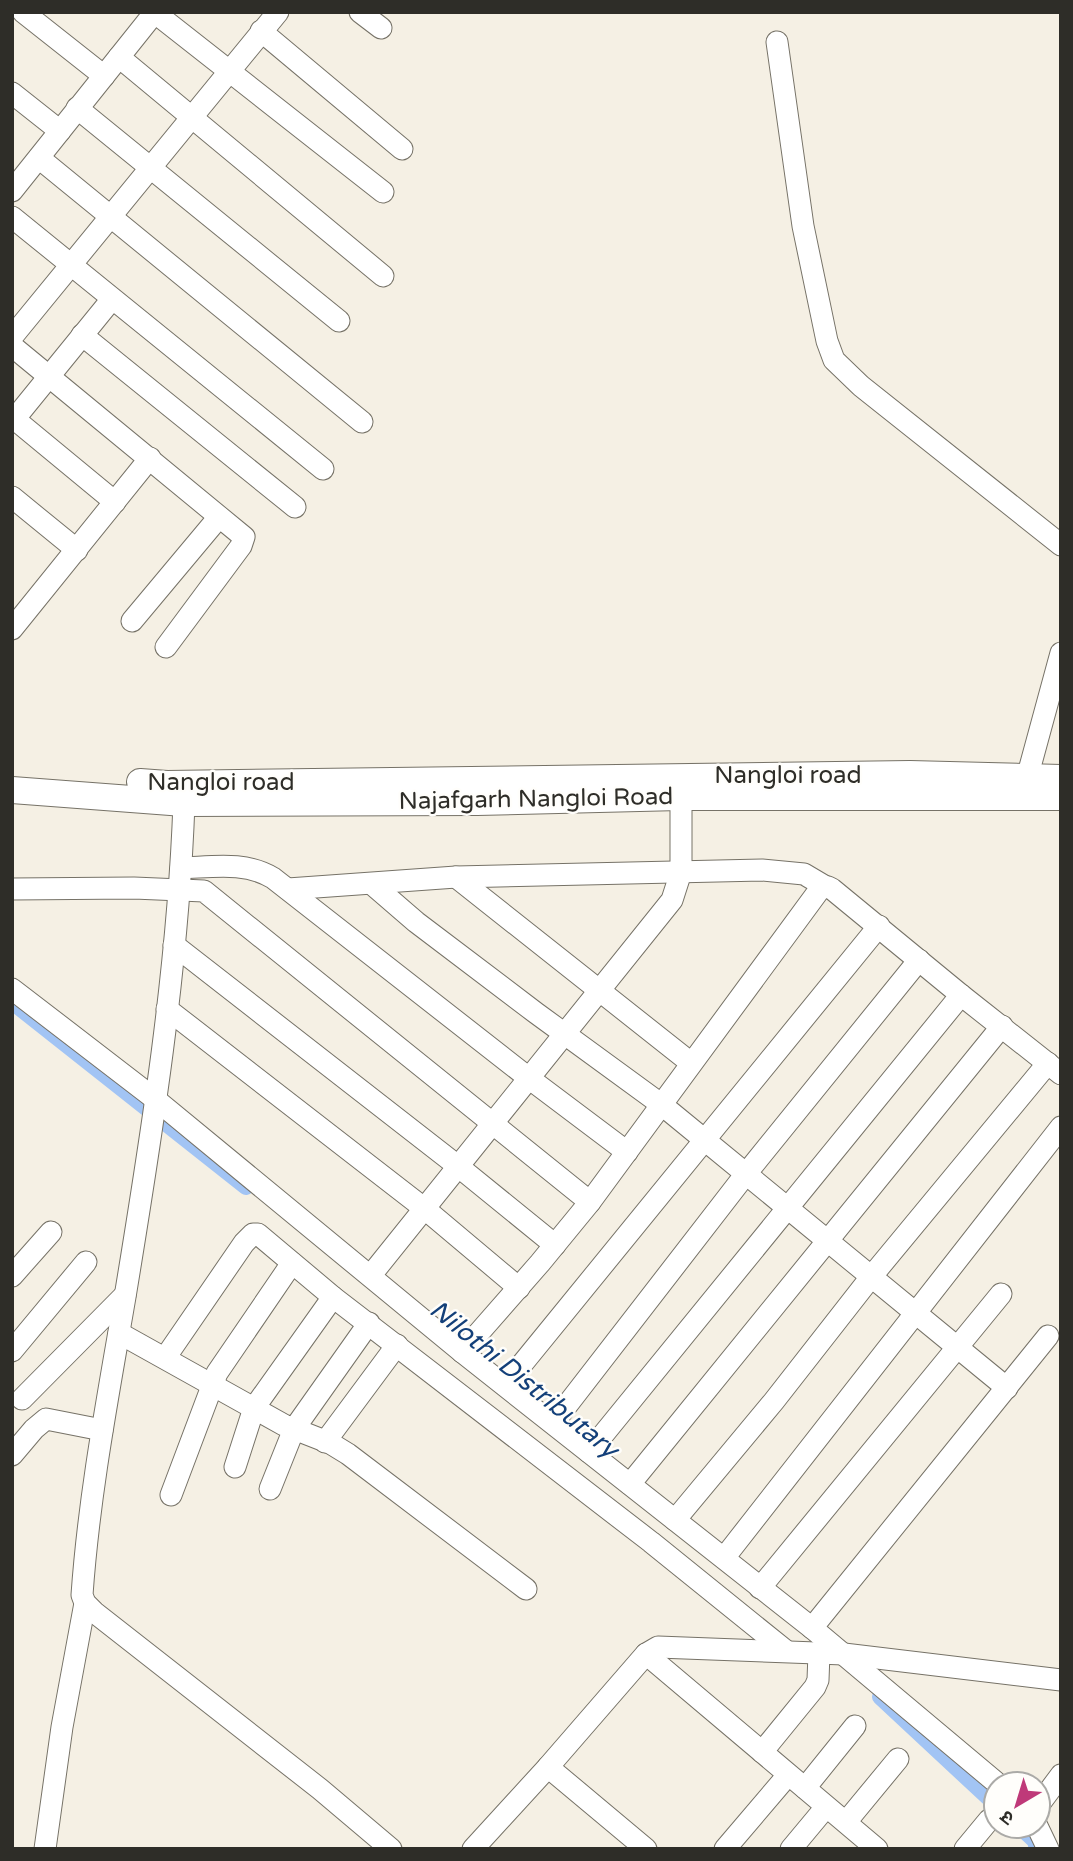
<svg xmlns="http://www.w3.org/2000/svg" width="1073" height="1861" font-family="'Varela Round','Noto Sans Devanagari',sans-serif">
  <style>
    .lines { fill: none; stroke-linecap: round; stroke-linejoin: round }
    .canal { stroke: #a2c4f4; stroke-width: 16 }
    .minor-casing { stroke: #767267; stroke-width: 23 }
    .major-casing { stroke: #767267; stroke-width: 28 }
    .minor { stroke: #fff; stroke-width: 21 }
    .major { stroke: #fff; stroke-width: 26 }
    .labels { text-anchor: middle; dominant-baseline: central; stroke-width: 5; stroke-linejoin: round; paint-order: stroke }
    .street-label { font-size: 24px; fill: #2e2d28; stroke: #fffefb }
    .water-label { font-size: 26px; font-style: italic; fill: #144079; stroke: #fffefb }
  </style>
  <rect width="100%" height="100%" fill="#f5f0e4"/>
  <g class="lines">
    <g class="canal">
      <path d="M12,1002L246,1187"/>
      <path d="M880,1697L996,1805"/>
      <path d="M1019,1826L1035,1841L1037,1849"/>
    </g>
    <g class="minor-casing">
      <g id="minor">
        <path d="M23,12L104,76"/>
        <path d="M154,12L383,192"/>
        <path d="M360,12L381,28"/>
        <path d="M261,31L402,149"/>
        <path d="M777,42L803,226L827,341L834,360L861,386L1061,545"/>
        <path d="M119,57L383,276"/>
        <path d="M12,93L60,131"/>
        <path d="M77,108L339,321"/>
        <path d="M39,158L362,422"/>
        <path d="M12,191L155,12"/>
        <path d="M12,217L323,469"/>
        <path d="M82,335L295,507"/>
        <path d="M12,337L278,12"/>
        <path d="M12,346L244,537L241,546L166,647"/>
        <path d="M12,417L115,502"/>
        <path d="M12,422L112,299"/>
        <path d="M12,497L77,550"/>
        <path d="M132,621L219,517"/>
        <path d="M12,629L150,458"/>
        <path d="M1027,778L1061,653"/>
        <path d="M184,803C178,969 152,1133 125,1297C108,1396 89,1495 82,1595L85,1603L94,1612L320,1789L391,1849"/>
        <path d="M181,868C213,867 245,861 273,878L530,1079L627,1152"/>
        <path d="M456,877L691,1063"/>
        <path d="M372,884L416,922L536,1013L662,1105L1007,1388"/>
        <path d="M12,889L134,888L204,891L590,1202"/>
        <path d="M288,889L456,877L762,870L804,874L826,887"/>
        <path d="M174,945L459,1167L555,1245"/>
        <path d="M12,989L155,1099L462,1352L812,1628L998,1784"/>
        <path d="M167,1009L425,1209L519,1288"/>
        <path d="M371,1275L672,900L681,872V783"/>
        <path d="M12,1276L51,1232"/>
        <path d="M119,1333L284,1425L330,1443L348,1454L526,1589"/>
        <path d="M12,1351L86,1262"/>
        <path d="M462,1352L540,1263L590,1202L820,889L828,887L832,889L961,995L1061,1074"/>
        <path d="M165,1358L244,1243L253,1234H258L333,1297L651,1542L786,1651"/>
        <path d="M505,1385L879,926"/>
        <path d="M22,1399L125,1295"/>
        <path d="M554,1422L745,1175L919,960"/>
        <path d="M325,1442L397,1345"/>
        <path d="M589,1452L961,995"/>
        <path d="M12,1455L34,1429L46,1419L102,1430"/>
        <path d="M235,1467L254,1408L333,1297"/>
        <path d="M630,1484L1002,1026"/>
        <path d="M270,1489L294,1429L369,1323"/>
        <path d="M171,1495L217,1373L292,1263"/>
        <path d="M675,1520L774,1401L871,1277L1048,1063"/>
        <path d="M724,1558L1061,1127"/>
        <path d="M760,1588L1001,1294"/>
        <path d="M812,1628L1048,1336"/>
        <path d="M646,1654L877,1849"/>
        <path d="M762,1752L815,1687L818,1680L819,1653"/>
        <path d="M548,1767L646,1849"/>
        <path d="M805,1788L855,1726"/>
        <path d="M1038,1806L1061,1775"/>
        <path d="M846,1822L898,1759"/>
        <path d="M1037,1826L1048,1849"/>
        <path d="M45,1849L62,1727L85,1603"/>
        <path d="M473,1849L548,1767L646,1654L658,1647L844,1654L1061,1680"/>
        <path d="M725,1849L788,1775"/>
        <path d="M791,1849L826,1807"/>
        <path d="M965,1849L989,1820"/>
      </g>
    </g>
    <g class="major-casing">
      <g id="major">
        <path d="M140,782L167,784L910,774L1061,778"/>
        <path d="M12,790L184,803L477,802L680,797H1061"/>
      </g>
    </g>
    <use href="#minor" class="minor"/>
    <use href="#major" class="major"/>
  </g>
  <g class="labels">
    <g class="street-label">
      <text x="788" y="775">Nangloi road</text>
      <text x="221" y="782">Nangloi road</text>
      <text transform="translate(536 799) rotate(-1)">Najafgarh Nangloi Road</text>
    </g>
    <g class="water-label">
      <text transform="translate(524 1379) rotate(39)">Nilothi Distributary</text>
    </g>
  </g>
  <rect width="1073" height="1861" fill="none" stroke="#2e2d28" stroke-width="28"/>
  <g transform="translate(1017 1805) rotate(218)"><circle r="33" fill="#fffefb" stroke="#abaaa7" stroke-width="2"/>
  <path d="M0-5L12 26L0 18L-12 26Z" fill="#bf3979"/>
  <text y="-10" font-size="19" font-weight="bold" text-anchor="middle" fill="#2e2d28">उ</text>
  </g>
</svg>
